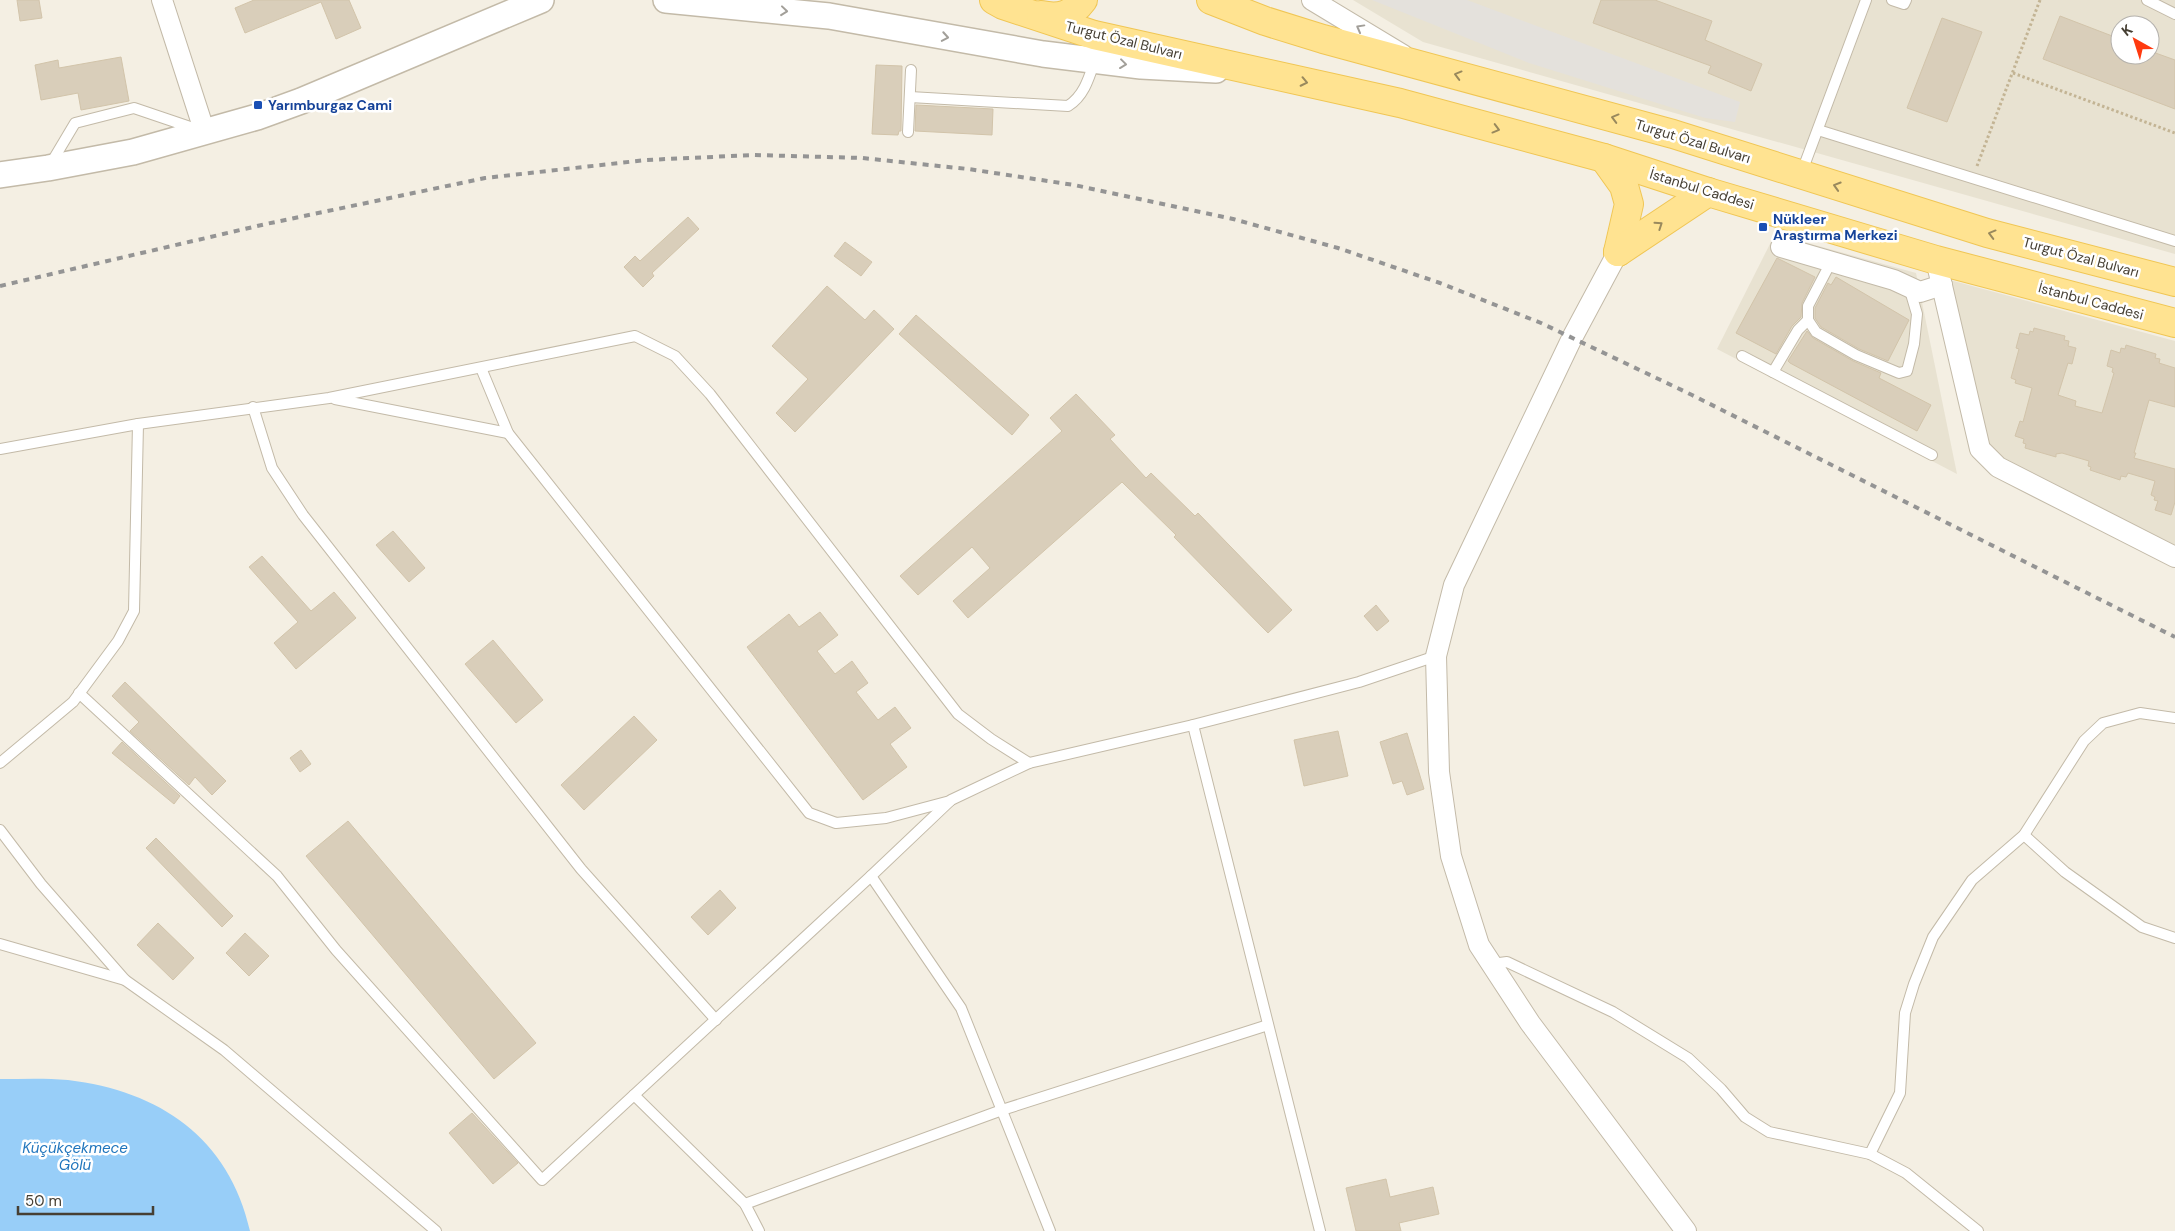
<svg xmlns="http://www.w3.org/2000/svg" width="2175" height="1231" font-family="'DM Sans',sans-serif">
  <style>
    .residential { fill: #e8e2d1; fill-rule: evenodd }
    .parking { fill: #e4e1dc }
    .water { fill: #98cef8 }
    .building { fill: #d9ceba; stroke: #d2c4aa }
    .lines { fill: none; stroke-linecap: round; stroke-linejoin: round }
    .service-casing { stroke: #c3baa8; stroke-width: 12 }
    .minor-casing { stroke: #c3baa8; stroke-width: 22 }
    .tertiary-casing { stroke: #c3baa8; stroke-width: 28 }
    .primary-casing { stroke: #f0c654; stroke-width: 30 }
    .path { stroke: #c3b494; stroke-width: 3; stroke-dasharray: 2.5 2.5; stroke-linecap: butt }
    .service { stroke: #fff; stroke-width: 10 }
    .minor { stroke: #fff; stroke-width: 20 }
    .tertiary { stroke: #fff; stroke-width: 25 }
    .primary { stroke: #ffe391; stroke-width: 28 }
    .rail { stroke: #949494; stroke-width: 4; stroke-dasharray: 6 6; stroke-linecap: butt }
    .oneway { stroke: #a29f99 }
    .oneway2 { stroke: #99895d }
    .transit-dot { fill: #1a4fb4; stroke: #fff; stroke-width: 2 }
    .labels { text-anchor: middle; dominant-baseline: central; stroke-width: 5; stroke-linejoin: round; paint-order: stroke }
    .street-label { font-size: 14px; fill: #463f33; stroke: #fff }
    .transit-label { font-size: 14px; font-weight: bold; fill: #164399; stroke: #fff; text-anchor: start }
    .water-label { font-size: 15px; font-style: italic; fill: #2176bd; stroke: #fff }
  </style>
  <rect width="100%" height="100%" fill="#f4efe3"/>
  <g class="residential">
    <path d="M1353,0H2175V254L1423,42ZM2120,25H2150V55H2120Z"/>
    <path d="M1775,234L1916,273L1957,474L1717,349Z"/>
    <path d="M1950,280L2175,341V546L1991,452Z"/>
  </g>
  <path class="parking" d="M1372,0H1467L1740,102L1735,122L1705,118L1529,63Z"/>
  <path class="water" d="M0,1079C23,1079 46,1078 68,1080C160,1091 229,1138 250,1231H0Z"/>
  <g class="building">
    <path d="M17,0H39L42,18L20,21Z"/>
    <path d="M254,0H349L361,28L336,39L321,2L245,33L235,8Z"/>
    <path d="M1601,0H1655L1712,21L1705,40L1762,64L1751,91L1708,73L1711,66L1593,23Z"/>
    <path d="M2060,16L2120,39V55H2150V51L2175,60V109L2043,59Z"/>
    <path d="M1942,18L1982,32L1947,122L1907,108Z"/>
    <path d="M121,57L129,101L81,110L78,93L41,100L35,65L58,60L59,68Z"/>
    <path d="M876,65L902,66L901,131H899L898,135L872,134Z"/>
    <path d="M916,105L993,109L992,135L915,131Z"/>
    <path d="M688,217L699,229L652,273L654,276L643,287L624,267L635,256L640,261Z"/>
    <path d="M845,242L872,262L861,276L834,256Z"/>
    <path d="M1777,258L1815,277L1802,303L1801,317L1792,326L1776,354L1736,333Z"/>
    <path d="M1836,277L1909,320L1888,361L1859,349L1821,327L1815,318V308L1828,283L1831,285Z"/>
    <path d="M827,286L865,320L874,310L894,329L795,432L776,413L808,379L772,346Z"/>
    <path d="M916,315L1029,415L1012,435L899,334Z"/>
    <path d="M2034,328L2065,336L2064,340L2069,341L2068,346L2076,348L2072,364L2068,363L2058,395L2076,401L2075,406L2102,413L2114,373L2112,372L2113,368L2107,366L2111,350L2120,353L2121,348L2125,349L2126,345L2156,354L2155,358L2160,359L2159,363L2175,368V407L2149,400L2134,453H2136L2134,458L2175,469V502L2171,515L2155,510L2158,501L2154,500L2155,497L2151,495L2155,481L2128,473L2126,477L2121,476L2120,480L2090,470L2091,467L2088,466L2089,461L2062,453L2056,454V457L2025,448L2026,444L2023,443L2024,439L2015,436L2020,421L2023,422L2032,388L2015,383L2016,380L2011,378L2019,349L2016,348L2020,333L2029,335L2030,331L2033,332Z"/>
    <path d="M1807,331L1813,338L1853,361L1881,373L1879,378L1931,405L1917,431L1790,363L1788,361Z"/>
    <path d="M1076,394L1115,435L1110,439L1146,478L1151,473L1195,516L1198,513L1292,610L1268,633L1174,537L1176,535L1122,482L968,618L953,601L990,568L972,547L918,595L900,576L1062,431L1050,418Z"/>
    <path d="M393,531L425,568L409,582L376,545Z"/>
    <path d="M262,556L311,611L334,592L356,618L296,669L274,643L298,622L249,567Z"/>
    <path d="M1376,605L1389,621L1377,631L1364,616Z"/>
    <path d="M820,612L838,635L817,651L835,674L852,661L868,683L856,692L878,720L895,707L911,728L890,744L907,767L863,800L747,647L789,614L799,627Z"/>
    <path d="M493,640L543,700L516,723L465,664Z"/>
    <path d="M125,682L226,781L212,795L195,777L189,785L130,731L139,722L112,696Z"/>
    <path d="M634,716L657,740L584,810L561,785Z"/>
    <path d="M1338,731L1348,776L1304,786L1294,740Z"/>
    <path d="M1407,733L1424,789L1407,795L1402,781L1393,784L1380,742Z"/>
    <path d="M122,742L180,796L174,804L112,753Z"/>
    <path d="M301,750L311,764L300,772L290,758Z"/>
    <path d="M348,821L536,1043L494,1079L306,856Z"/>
    <path d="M156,838L233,916L222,927L146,848Z"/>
    <path d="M720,890L736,908L708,935L691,917Z"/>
    <path d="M158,923L194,958L173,980L137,945Z"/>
    <path d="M245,933L269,956L249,976L226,953Z"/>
    <path d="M472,1113L518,1163L493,1184L449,1133Z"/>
    <path d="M1386,1179L1390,1197L1433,1187L1439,1214L1399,1223L1401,1231H1356L1346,1188Z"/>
  </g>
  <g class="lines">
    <g class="service-casing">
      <g id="service">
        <path d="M1892,0L1904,4L1906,0"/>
        <path d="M2147,0L2175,14"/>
        <path d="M910,97L1068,106C1084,96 1089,78 1095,60"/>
        <path d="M1818,130L2175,241"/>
        <path d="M908,132L911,70"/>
        <path d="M50,165L75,123L134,108L196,129"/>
        <path d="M1801,174L1866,0"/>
        <path d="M1831,262L1808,306V320L1816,332L1856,355L1899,373L1907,371L1914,344L1917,314L1909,287"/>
        <path d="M1742,356L1932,455"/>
        <path d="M481,368L508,433L809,813L836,823L886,818L950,801"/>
        <path d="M1773,372L1798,330L1808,320"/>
        <path d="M335,399L508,433"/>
        <path d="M253,407L272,468L303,515L581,869L716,1020"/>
        <path d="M0,449L138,424L329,398L635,336L675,356L710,394L958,714L991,739L1029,763"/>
        <path d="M79,693L277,876L336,950L542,1180L871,876L951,800L1029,763L1193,725L1359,682L1436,656"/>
        <path d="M1193,725L1320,1231"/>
        <path d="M0,763L73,702L118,641L134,611L138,424"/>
        <path d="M0,830L41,884L125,980"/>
        <path d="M2024,835L2065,872L2142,927L2175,938"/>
        <path d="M871,876L961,1008L1050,1231"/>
        <path d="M0,944L125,980L224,1050L436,1231"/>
        <path d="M1492,964L1507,962L1613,1012L1688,1058L1721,1089L1745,1117L1769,1132L1870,1154L1906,1173L1978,1231"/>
        <path d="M634,1095L745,1204L759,1231"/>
        <path d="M1870,1154L1900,1093L1905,1013L1914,984L1933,937L1972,880L2024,835L2084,741L2103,723L2140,713L2175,718"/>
        <path d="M745,1204L1002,1110L1268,1025"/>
      </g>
    </g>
    <g class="minor-casing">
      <g id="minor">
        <path d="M162,0L205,133"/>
        <path d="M1312,0L1403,55"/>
        <path d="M1781,247L1894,280L1920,292L1942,285"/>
        <path d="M1618,252L1572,338L1454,585L1436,656L1439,772L1451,856L1479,945L1530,1023L1686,1231"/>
        <path d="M1936,260L1980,449L1998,467L2175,557"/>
      </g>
    </g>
    <g class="tertiary-casing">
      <g id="tertiary">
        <path d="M666,0L829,16L1043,54L1141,66L1216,70"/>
        <path d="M0,175L48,168L133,152L257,117L301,101L541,0"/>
      </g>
    </g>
    <g class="primary-casing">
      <g id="primary">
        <path d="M994,0L1003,5L1094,35L1400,103L1604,158L1708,192L1936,260L2175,323"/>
        <path d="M1211,0L1265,21L1323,39L1673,134L1987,233L2175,282"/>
        <path d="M1041,15C1060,19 1072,15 1083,0"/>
        <path d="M1604,158L1624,186L1629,204L1618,252"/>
        <path d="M1618,252L1708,192"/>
      </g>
    </g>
    <g class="path">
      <path d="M2013,73L2175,133"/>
      <path d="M1977,166L2040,0"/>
    </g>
    <use href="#service" class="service"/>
    <use href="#minor" class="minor"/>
    <use href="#tertiary" class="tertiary"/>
    <use href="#primary" class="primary"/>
    <path class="rail" d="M0,286L266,224L485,178L646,160L754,155L862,158L968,169L1074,185L1233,219L1338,248L1440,283L1541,323L1692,395L2175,637"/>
  </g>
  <defs><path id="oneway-chevron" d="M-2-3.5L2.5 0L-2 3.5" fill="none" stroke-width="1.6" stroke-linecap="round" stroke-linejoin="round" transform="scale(1.25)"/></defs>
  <g class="oneway">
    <use href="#oneway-chevron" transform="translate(784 11) rotate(6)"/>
    <use href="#oneway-chevron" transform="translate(1360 28) rotate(-151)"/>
    <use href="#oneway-chevron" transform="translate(945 37) rotate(10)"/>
    <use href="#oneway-chevron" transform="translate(1123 64) rotate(7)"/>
  </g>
  <g class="oneway2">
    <use href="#oneway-chevron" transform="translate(1458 75) rotate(-165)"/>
    <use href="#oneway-chevron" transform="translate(1304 82) rotate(12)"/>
    <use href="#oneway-chevron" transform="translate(1615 118) rotate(-165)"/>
    <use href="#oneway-chevron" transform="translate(1496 129) rotate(15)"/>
    <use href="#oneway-chevron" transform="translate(1837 186) rotate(-163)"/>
    <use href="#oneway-chevron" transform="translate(1659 225) rotate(-34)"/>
    <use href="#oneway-chevron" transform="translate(1992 234) rotate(-165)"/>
  </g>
  <g class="transit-dot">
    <rect x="253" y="100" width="10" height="10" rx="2.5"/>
    <rect x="1758" y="222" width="10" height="10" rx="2.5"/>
  </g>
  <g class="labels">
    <g class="street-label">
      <text transform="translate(1124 40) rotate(14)">Turgut Özal Bulvarı</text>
      <text transform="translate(1693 141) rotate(17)">Turgut Özal Bulvarı</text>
      <text transform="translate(1702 189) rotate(17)">İstanbul Caddesi</text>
      <text transform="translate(2081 257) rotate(15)">Turgut Özal Bulvarı</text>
      <text transform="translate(2091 301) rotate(15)">İstanbul Caddesi</text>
    </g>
    <g class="transit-label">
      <text x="268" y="105">Yarımburgaz Cami</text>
      <text x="1773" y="219">Nükleer<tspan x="1773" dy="16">Araştırma Merkezi</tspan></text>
    </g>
    <g class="water-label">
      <text x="75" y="1148">Küçükçekmece<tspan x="75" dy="17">Gölü</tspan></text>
    </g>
  </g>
  <g transform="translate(2135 40) rotate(321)"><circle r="24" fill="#ffffff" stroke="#b5b2ad"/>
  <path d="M0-4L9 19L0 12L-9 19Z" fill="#ff3a0f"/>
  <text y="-8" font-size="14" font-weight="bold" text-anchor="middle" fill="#463f33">K</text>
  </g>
  <path d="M18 1206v8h135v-8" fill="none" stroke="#463f33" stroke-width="2.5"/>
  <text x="25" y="1206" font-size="15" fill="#463f33" stroke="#ffffff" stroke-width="4" paint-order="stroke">50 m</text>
</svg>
